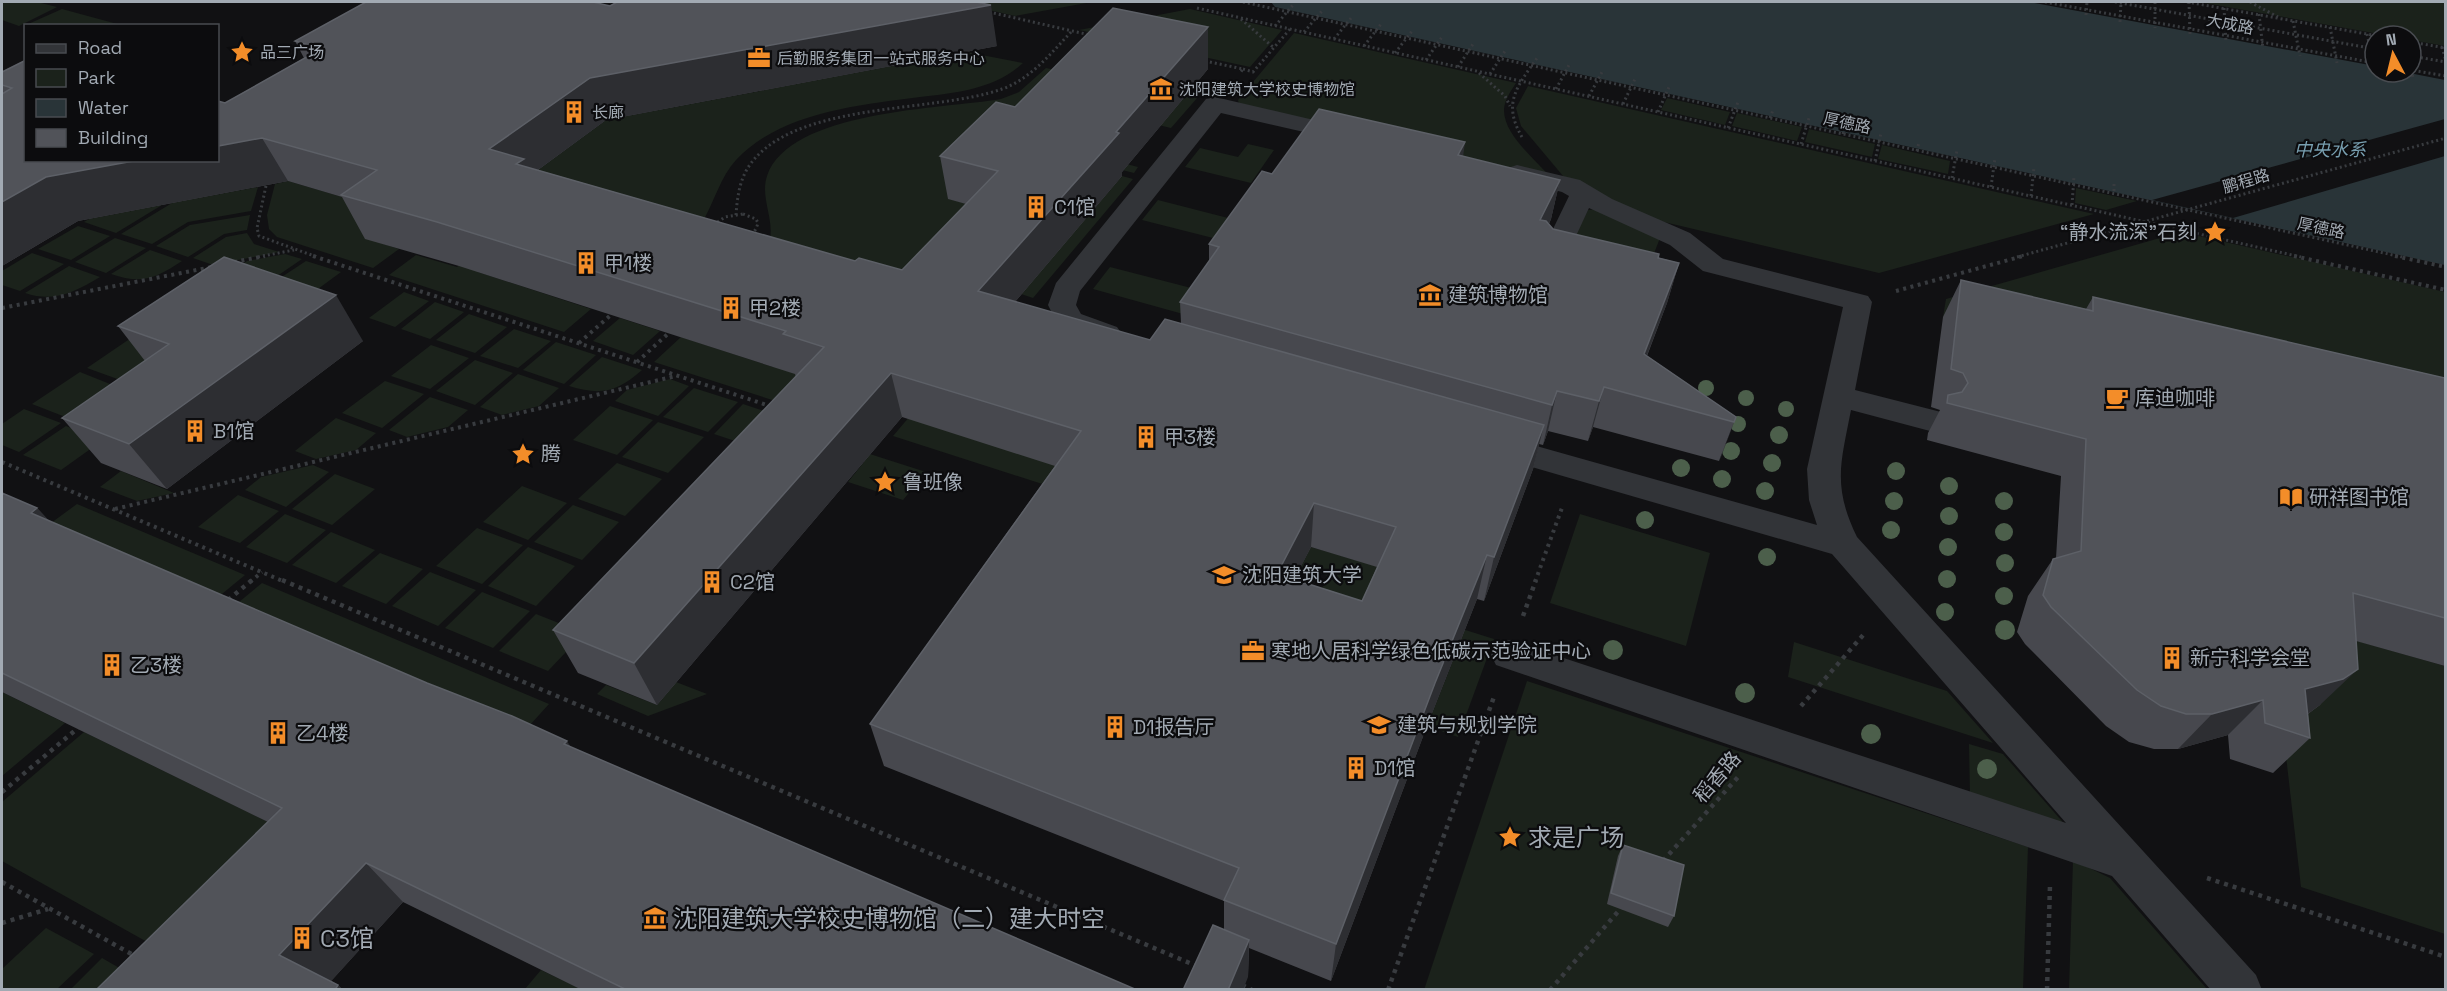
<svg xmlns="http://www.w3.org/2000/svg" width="2447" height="991" font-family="'Space Grotesk','Noto Sans SC',sans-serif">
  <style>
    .green { fill: #1b221b }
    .water { fill: #293438 }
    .pier { fill: #111113 }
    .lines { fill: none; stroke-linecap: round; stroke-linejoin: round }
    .path-far2 { stroke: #383b3f; stroke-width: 3; stroke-dasharray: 2 3; stroke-linecap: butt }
    .path-far1 { stroke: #383b3f; stroke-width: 4; stroke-dasharray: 3 4.5; stroke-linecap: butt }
    .path { stroke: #383b3f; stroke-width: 4.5; stroke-dasharray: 4 5; stroke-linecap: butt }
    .minor { fill: #323438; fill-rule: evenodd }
    .tree { fill: #4c5f4b }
    .wall { fill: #47484e; fill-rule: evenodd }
    .shaded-wall { fill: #2d2e32 }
    .building { fill: #515359; stroke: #5d6067; stroke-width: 1.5; fill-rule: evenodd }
    .labels { text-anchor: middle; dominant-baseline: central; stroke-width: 4.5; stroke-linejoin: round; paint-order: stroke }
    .far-street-label { font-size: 16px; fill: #a2aab3; stroke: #0c0c0e }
    .far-poi-label { font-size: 16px; fill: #a2aab3; stroke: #0c0c0e; text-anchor: start }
    .far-water-label { font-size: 18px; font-style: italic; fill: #789fb0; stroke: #0c0c0e }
    .poi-label { font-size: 20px; fill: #a2aab3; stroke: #0c0c0e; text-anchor: start }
    .street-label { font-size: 20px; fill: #a2aab3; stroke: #0c0c0e }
    .near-poi-label { font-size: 24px; fill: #a2aab3; stroke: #0c0c0e; text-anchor: start }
  </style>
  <rect width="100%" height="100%" fill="#111113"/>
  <g class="green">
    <path d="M2,2H37L57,7L19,26L2,20Z"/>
    <path d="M953,2H1092L1015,16Z"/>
    <path d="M2199,2H2445V46L2411,40V36H2390Z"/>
    <path d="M62,9L121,25H26Z"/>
    <path d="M1190,9L1282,30L1250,67L1079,30Z"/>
    <path d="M1294,33L1516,83C1511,91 1505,99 1504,109C1503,134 1535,159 1550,177L1239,104L1238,100Z"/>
    <path d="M966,52L1023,63C995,89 957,93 920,97C859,105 781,112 736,160C721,176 714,202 703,221L508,192L606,120Z"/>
    <path d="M1046,68L1089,77L949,199L1004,214L911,314L770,239C774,218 760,197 767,176C790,110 942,109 1001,99L1019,92Z"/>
    <path d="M1528,86L2094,214L1879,273L1643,217L1563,176L1521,126L1516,108Z"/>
    <path d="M1187,94L1198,97L1171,128L1133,119L1100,157L1138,167L1134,173L1078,159L1122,110L1165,120Z"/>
    <path d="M1667,98L1730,112L1725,125L1661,110Z"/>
    <path d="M1737,113L1802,127L1797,141L1732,126Z"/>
    <path d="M1809,129L1875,144L1872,157L1805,142Z"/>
    <path d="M1248,144L1274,150L1251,183L1185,167L1200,148L1238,157Z"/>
    <path d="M1882,145L1950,161L1948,174L1878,159Z"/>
    <path d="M1122,176L1133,179L1033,298L1021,294Z"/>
    <path d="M288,181L400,214L366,238L399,249L373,268L277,237L269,229L267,215L275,184Z"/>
    <path d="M258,187L251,211L188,222L152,244L121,234L172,203Z"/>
    <path d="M2076,188L2137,201L2106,210L2075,203Z"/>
    <path d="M1158,200L1228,218L1213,238L1142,220Z"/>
    <path d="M162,205L116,233L84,222L89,219Z"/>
    <path d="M1596,209L1660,238L1639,292L1557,271L1588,210Z"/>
    <path d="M250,215L247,230L224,234L188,257L156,246L190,225Z"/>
    <path d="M78,226L110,236L71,260L38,249Z"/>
    <path d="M2181,232L2445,292V424L1943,317L1946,299Z"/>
    <path d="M247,233L254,244L279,252L213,265L193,258L226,237Z"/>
    <path d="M115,238L146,248L106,273L75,262Z"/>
    <path d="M489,243L478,272L591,309L564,332L389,275L416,255L457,267Z"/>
    <path d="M150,250L182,261C156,278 142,285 111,274Z"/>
    <path d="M32,253L64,264L20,291L2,285V271Z"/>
    <path d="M285,254L302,259L267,283L232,271L247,261Z"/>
    <path d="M306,261L341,272L307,297L271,284Z"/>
    <path d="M69,266L100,277C75,292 54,303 25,293Z"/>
    <path d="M1110,267L1199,290L1183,314L1093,289Z"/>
    <path d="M404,292L429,301L395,327L369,318Z"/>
    <path d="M435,302L464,312L430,339L401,329Z"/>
    <path d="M469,314L507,327L475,353L436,340Z"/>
    <path d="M620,318L660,331L633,355L593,341Z"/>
    <path d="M514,329L551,341L518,368L480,356Z"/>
    <path d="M681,337L773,367L801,338L816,414L654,362Z"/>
    <path d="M131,338L167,351L123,381L87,368Z"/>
    <path d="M556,342L596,355L564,384L523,370Z"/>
    <path d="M431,345L469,358L430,389L391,376Z"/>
    <path d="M602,357L642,370C617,392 601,396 569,386Z"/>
    <path d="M475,360L513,373L475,405L436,391Z"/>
    <path d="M80,372L115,386L68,418L32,404Z"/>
    <path d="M518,374L559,388L539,406L502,415L480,407Z"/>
    <path d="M670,379L689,386L658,416L615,401L627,390Z"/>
    <path d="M385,381L424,394L382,428L342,413Z"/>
    <path d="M939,382L1311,547L1390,570L1358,642L1319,595L1328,576L893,436Z"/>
    <path d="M694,388L738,402L708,432L663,417Z"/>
    <path d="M430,397L468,410L448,427L407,437L389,430Z"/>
    <path d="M743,404L788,419L759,449L714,434Z"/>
    <path d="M610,406L653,420L617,455L573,440Z"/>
    <path d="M24,409L61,423L19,452L2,445V424Z"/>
    <path d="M336,418L376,433L356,450L316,459L295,451Z"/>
    <path d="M658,422L704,437L668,473L622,457Z"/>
    <path d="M66,426L103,440L61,470L23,455Z"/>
    <path d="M823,439L926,472L903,500L848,482L864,462Z"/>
    <path d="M617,463L662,479L625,516L578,499Z"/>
    <path d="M313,465L329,472L286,507L245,490L261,477Z"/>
    <path d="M121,471L174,493L137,501L100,487Z"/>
    <path d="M335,474L375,489L332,525L292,509Z"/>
    <path d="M522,486L567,503L528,540L483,522Z"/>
    <path d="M238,495L279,511L240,543L198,527Z"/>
    <path d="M77,504L245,575L200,612L36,534Z"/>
    <path d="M573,505L619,522L582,560L534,542Z"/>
    <path d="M285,514L326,530L287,563L246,547Z"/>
    <path d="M1580,514L1710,553L1686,646L1550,603Z"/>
    <path d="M477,528L523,545L482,584L436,566Z"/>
    <path d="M331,532L375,550L336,583L292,565Z"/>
    <path d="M528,547L575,566L536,606L488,586Z"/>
    <path d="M380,553L423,569L386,604L342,586Z"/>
    <path d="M430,572L476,590L438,626L392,606Z"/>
    <path d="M262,583L549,704L511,746L217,620Z"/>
    <path d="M482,592L530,611L493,648L445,628Z"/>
    <path d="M536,614L584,633L548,671L499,651Z"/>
    <path d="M2273,617L2445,666V934L2301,887L2282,721C2297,717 2314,716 2321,700Z"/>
    <path d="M1440,622L1494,639L1458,737L1427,726L1452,663Z"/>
    <path d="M1794,642L1947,691L1993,743L1788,677Z"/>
    <path d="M1527,681L2028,847L2023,989L1424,990Z"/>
    <path d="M676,682L707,694L648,716L597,694L606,685L657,705Z"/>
    <path d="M2,692L65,723L2,776Z"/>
    <path d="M84,732L305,840L201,972L2,861V802Z"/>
    <path d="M1969,744L2003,754L2068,828L1970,796Z"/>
    <path d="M2073,860L2110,878L2207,989L2069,990Z"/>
    <path d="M46,928L94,954L57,989H2V969Z"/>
    <path d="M102,958L156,989L70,990Z"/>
    <path d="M541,970L581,989H525Z"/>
  </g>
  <path class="water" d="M1271,2H2029L2375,66V72H2404L2445,80V265L1275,7Z"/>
  <path class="pier" d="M2445,119V156L2233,218L2152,200Z"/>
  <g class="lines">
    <g class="path-far2">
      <path d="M1243,2L2402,257"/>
      <path d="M2045,2L2375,63"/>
      <path d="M2115,2L2375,49"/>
      <path d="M2155,2V28"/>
      <path d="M2187,2L2378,36"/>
      <path d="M2189,2L2190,35"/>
      <path d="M2250,2L2278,17"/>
      <path d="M1197,8L2301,257"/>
      <path d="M2224,8L2226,42"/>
      <path d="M989,12L1090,35"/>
      <path d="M2259,14L2263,49"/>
      <path d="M2086,15L2087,2"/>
      <path d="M1241,19L1274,48"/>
      <path d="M2293,21L2300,56"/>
      <path d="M2120,22L2121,2"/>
      <path d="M1275,26L1293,5"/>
      <path d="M2330,27L2337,63"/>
      <path d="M1304,32L1322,11"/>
      <path d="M2367,34L2375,68"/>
      <path d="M1334,39L1352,17"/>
      <path d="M2411,42L2446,48"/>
      <path d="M1364,46L1381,24"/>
      <path d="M2442,47L2446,61"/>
      <path d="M1395,53L1412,31"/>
      <path d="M2411,56L2446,62"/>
      <path d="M1426,60L1442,37"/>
      <path d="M1205,61L1243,69L1240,73"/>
      <path d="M1458,67L1473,44"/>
      <path d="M1243,69L1253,72L1290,29"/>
      <path d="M1479,73L1505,96L1510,106"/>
      <path d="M1490,74L1505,51"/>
      <path d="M2413,77L2411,70L2446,76"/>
      <path d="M1556,89L1569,65"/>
      <path d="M1589,96L1602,72"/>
      <path d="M1623,104L1635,79"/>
      <path d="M1658,112L1669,87"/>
      <path d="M1770,118L1773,110"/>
      <path d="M1728,128L1738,102"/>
      <path d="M1843,134L1845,126"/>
      <path d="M1522,137C1502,103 1517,87 1537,58"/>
      <path d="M1801,144L1809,118"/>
      <path d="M1917,151L1919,142"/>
      <path d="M1875,161L1881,133"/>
      <path d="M1952,178L1957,150"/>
      <path d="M267,181L257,228L259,236L317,257"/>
      <path d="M2114,184V194"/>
      <path d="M1991,187L1995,158"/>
      <path d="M2031,196L2034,167"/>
      <path d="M2072,205L2074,176"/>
      <path d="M743,214L756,219L758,223C752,245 727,248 710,236V227L725,217Z"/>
      <path d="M736,215C737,200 739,184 746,171C786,100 933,114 1002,89C1031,79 1051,53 1072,31"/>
      <path d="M258,257L294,250"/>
      <path d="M2017,257L2446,138"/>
    </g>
    <g class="path-far1">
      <path d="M313,256L773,407"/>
      <path d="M2294,256L2446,290"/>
      <path d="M2395,256L2446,267"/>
      <path d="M234,262L265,256"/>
      <path d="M1896,291L2023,256"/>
      <path d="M2,308L212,267"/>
      <path d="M579,343L613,313"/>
      <path d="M637,362L672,330"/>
      <path d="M2,462L285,582"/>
      <path d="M115,509L676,376"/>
      <path d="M250,582L262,572"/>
      <path d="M1535,582L1563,505"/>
    </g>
    <g class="path">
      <path d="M282,580L1199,967"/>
      <path d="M228,600L252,580"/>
      <path d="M1523,616L1536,580"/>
      <path d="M1801,706L1865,633"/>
      <path d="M2,792L78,728"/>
      <path d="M1663,861L1738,777"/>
      <path d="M2207,878L2446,957"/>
      <path d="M2,882L135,956"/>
      <path d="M2,923L48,909"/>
      <path d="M1242,985L1252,990"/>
      <path d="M1388,990L1495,694"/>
      <path d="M1550,990L1622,907"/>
      <path d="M2047,990L2050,885"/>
    </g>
    <g class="minor">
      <path d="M1215,97L1361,131L1364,136L1361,141L1352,143L1221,113L1080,291L1076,305L1081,314L1117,327L1122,334L1117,341L1107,344L1059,327L1048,305L1056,283L1206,99Z"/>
      <path d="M1517,165L1580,180L1612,199L1690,233L1723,259L1868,296L1872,302L1855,390L1941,412L1946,420L1941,428L1930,431L1851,410C1841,462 1832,486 1857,537L2256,975L2262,990H2211L2112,876L1496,665L1491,655L1496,645L1509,640L2066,823L1832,554L1483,453L1478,445L1483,437L1494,434L1817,525L1809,500L1807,469L1843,307L1703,271L1670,245L1589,208L1563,264L1553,266L1543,264L1539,258L1569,196L1562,192L1508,178L1504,173L1508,168Z"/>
    </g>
  </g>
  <g class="tree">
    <circle cx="1706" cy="388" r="8"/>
    <circle cx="1746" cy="398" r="8"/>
    <circle cx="1786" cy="409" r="8"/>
    <circle cx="1738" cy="424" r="8"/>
    <circle cx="1779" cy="435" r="9"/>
    <circle cx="1731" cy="451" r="9"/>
    <circle cx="1772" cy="463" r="9"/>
    <circle cx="1681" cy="468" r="9"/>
    <circle cx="1896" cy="471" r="9"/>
    <circle cx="1722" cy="479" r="9"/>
    <circle cx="1949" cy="486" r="9"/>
    <circle cx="1765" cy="491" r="9"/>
    <circle cx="1894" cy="501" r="9"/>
    <circle cx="2004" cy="501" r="9"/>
    <circle cx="1949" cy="516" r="9"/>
    <circle cx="1645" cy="520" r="9"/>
    <circle cx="1891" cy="530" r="9"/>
    <circle cx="2004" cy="532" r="9"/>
    <circle cx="1948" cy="547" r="9"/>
    <circle cx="1767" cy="557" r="9"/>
    <circle cx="2005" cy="563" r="9"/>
    <circle cx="1947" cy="579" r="9"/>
    <circle cx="2004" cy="596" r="9"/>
    <circle cx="1945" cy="612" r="9"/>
    <circle cx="2005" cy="630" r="10"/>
    <circle cx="1613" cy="650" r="10"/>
    <circle cx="1745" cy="693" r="10"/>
    <circle cx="1871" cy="734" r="10"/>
    <circle cx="1987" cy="769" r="10"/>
  </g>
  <g class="wall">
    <path d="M403,2L610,6L997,46L606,120L538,170L855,261L902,270L966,204L948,199L940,156L1015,107L1208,69L1122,172V176L1015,302L1150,340L1181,323L1180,302L1209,262V244L1272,174L1463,157L1560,180L1551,219L1549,224L1553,229L1679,263L1667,303L1647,356L1736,417L1719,461L1593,427L1588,441L1548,431L1543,445L1539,444L1533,469L1484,601L1477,599L1427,726L1331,981L1249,948L1248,977L1224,930V901L884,766L870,724L1055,466L902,417L657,705L578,673L553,630L796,377L795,374L459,266L365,239L342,197L288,181L78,221L2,266V72L225,103L304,58L295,41ZM1311,547L1377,567L1362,601L1294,579Z"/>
    <path d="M1961,280L2086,309L2093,297L2445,378V666L2356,641L2320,705L2308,714L2310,738L2273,773L2230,759L2228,735L2178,749H2154L2129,742L2106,726L2025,644L2017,632L2028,596L2053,559L2056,558L2061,476L1927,440L1928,433L1940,410L1931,407L1943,317Z"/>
    <path d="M118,326L363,341L167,489L101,463L62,418L145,361Z"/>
    <path d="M2,493L37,508L49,521L571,747L1137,990H582L403,902L331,981L338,985L343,990H96L268,822L2,692Z"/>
    <path d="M1623,845L1674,916L1668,927L1607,904L1618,856Z"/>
  </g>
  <g class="shaded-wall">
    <path d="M991,5L997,46L606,120L531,175L489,149L590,78Z"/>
    <path d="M1208,27V69L1122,172V176L986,336L978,291Z"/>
    <path d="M262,138L288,181L78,221L2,266V202L46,177L139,160H218V146Z"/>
    <path d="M1465,142L1460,181L1458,155Z"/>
    <path d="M1560,180L1551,219L1532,259L1540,220Z"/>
    <path d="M1679,263L1667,303L1632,394L1644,354Z"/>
    <path d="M336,295L363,341L167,489L129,444Z"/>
    <path d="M891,373L902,417L657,705L634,663Z"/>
    <path d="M1604,387L1593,427L1588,441L1599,401Z"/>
    <path d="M1557,391L1548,431L1543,445L1552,405Z"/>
    <path d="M1736,417L1721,457L1719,461L1734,422Z"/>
    <path d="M1544,425L1533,469L1484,601L1494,557Z"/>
    <path d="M1314,503L1311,547L1275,617L1277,574Z"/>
    <path d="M37,508L79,552L31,513Z"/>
    <path d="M1487,555L1477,599L1427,726L1331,981L1336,944L1435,683Z"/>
    <path d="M2358,669L2320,705L2306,715L2305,689Z"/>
    <path d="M2263,700L2228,735L2178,749L2212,714Z"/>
    <path d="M567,741L593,782L564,744Z"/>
    <path d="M366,863L403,902L323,990L279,955Z"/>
    <path d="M1249,940L1248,977L1243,990H1228Z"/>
    <path d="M338,985L343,990H335Z"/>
  </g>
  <g class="building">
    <path d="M366,2H593L610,6L617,2H976L991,5L590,78L489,149L524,159L516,164L855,261L859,258L902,270L998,171L940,156L996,102L1015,107L1113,8L1208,27L1116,132L1119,133L978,291L1150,340L1165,319L1544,425L1494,557L1487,555L1435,683L1336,944L1224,900L1239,868L870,724L1081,431L891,373L634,663L553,630L824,347L783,334L786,331L437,222L341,195L377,170L262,138L218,146V101L225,103L321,49L295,41ZM1314,503L1396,527L1362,601L1277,574Z"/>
    <path d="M26,60V160H139L46,177L2,202V94L12,88L2,85V72Z"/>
    <path d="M1319,109L1465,142L1458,155L1560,180L1540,220L1546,221L1553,229L1659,254L1658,258L1679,263L1644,354L1736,417L1734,422L1604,387L1599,401L1557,391L1552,405L1180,302L1219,247L1209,244L1262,171L1272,174Z"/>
    <path d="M224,257L336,295L129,444L62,418L169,344L118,326Z"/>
    <path d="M1961,280L2093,311V297L2445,378V618L2353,593L2358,669L2343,679L2305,689L2310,738L2265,723L2263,700L2212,714H2186L2161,706L2137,690L2051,607L2043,595L2053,559L2081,551L2086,439L1947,403L1948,395L1962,392L1968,383L1963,373L1951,369Z"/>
    <path d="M2,493L37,508L31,513L427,683L512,716L567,741L564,744L1137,990H627L366,863L279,955L338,985L335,990H96L282,808L2,673Z"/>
    <path d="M1623,845L1684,865L1674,916L1611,893Z"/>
    <path d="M1213,925L1249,940L1228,990H1183Z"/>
  </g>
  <defs>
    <g id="sight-bare" transform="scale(1.8)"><path d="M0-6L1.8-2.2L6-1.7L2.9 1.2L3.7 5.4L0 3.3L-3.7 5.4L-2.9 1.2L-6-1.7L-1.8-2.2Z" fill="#f38d29" stroke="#0c0c0e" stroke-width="2.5" paint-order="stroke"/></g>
    <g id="office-bare" transform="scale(1.8)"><path d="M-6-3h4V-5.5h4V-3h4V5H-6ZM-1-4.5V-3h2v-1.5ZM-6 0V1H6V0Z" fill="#f38d29" stroke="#0c0c0e" stroke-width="2.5" paint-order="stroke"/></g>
    <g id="museum-bare" transform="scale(1.8)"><path d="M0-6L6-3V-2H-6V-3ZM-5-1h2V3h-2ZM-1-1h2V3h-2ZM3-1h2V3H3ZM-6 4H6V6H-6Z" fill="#f38d29" stroke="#0c0c0e" stroke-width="2.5" paint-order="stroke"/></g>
    <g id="building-bare" transform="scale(1.8)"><path d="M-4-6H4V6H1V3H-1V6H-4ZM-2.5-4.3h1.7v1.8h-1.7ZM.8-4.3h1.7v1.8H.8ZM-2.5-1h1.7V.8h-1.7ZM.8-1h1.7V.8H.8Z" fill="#f38d29" stroke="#0c0c0e" stroke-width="2.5" paint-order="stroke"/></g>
    <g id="cafe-bare" transform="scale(1.8)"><path d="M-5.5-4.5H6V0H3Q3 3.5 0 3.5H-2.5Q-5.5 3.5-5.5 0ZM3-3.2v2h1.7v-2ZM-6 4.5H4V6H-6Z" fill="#f38d29" stroke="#0c0c0e" stroke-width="2.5" paint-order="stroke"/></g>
    <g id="library-bare" transform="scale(1.8)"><path d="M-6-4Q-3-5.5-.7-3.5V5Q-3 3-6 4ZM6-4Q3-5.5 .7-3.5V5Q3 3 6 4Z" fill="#f38d29" stroke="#0c0c0e" stroke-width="2.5" paint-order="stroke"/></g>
    <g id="university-bare" transform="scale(1.8)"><path d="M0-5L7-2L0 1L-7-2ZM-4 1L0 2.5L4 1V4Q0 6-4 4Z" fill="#f38d29" stroke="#0c0c0e" stroke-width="2.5" paint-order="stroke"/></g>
  </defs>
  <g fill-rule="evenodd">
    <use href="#sight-bare" x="242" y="52"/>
    <use href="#office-bare" x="759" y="58"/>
    <use href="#museum-bare" x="1161" y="89"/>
    <use href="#building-bare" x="574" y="112"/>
    <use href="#building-bare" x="1036" y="207"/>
    <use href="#sight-bare" x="2215" y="232"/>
    <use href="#building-bare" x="586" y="263"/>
    <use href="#museum-bare" x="1430" y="295"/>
    <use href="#building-bare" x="731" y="308"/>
    <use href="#cafe-bare" x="2117" y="398"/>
    <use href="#building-bare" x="195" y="431"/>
    <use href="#building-bare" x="1146" y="437"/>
    <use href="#sight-bare" x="523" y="454"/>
    <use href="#sight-bare" x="885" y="482"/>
    <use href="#library-bare" x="2291" y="497"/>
    <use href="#university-bare" x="1224" y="575"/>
    <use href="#building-bare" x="712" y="582"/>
    <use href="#office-bare" x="1253" y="651"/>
    <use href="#building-bare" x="2172" y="658"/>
    <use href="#building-bare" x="112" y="665"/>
    <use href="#university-bare" x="1379" y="725"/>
    <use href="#building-bare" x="1115" y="727"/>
    <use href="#building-bare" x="278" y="733"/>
    <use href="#building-bare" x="1356" y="768"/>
    <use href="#sight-bare" x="1510" y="837"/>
    <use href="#museum-bare" x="655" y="918"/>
    <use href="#building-bare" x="302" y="938"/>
  </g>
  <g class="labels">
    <g class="far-street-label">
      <text transform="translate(2230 24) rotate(11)">大成路</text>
      <text transform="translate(1847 123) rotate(12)">厚德路</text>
      <text transform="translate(2246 181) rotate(-16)">鹏程路</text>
      <text transform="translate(2321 228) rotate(12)">厚德路</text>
    </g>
    <g class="far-poi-label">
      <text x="260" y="52">品三广场</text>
      <text x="777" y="58">后勤服务集团一站式服务中心</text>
      <text x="1179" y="89">沈阳建筑大学校史博物馆</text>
      <text x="592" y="112">长廊</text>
    </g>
    <g class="far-water-label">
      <text x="2330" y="149">中央水系</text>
    </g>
    <g class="poi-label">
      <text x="1054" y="207">C1馆</text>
      <text x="2197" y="232" text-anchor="end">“静水流深”石刻</text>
      <text x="604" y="263">甲1楼</text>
      <text x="1448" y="295">建筑博物馆</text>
      <text x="749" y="308">甲2楼</text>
      <text x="2135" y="398">库迪咖啡</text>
      <text x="213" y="431">B1馆</text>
      <text x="1164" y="437">甲3楼</text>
      <text x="541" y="454">腾</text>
      <text x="903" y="482">鲁班像</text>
      <text x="2309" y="497">研祥图书馆</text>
      <text x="1242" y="575">沈阳建筑大学</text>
      <text x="730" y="582">C2馆</text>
      <text x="1271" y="651">寒地人居科学绿色低碳示范验证中心</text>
      <text x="2190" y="658">新宁科学会堂</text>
      <text x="130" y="665">乙3楼</text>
      <text x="1397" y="725">建筑与规划学院</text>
      <text x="1133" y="727">D1报告厅</text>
      <text x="296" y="733">乙4楼</text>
      <text x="1374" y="768">D1馆</text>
    </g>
    <g class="street-label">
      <text transform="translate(1717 777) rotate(-49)">稻香路</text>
    </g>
    <g class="near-poi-label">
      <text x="1528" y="837">求是广场</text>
      <text x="673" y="918">沈阳建筑大学校史博物馆（二）建大时空</text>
      <text x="320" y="938">C3馆</text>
    </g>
  </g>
  <rect width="2447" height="991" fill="none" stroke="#a2aab3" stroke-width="6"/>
  <rect x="24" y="24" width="195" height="138" fill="#0c0c0e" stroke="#484b50" stroke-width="1.5"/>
  <rect x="36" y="44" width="30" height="9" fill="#323438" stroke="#484b50" stroke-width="1.5"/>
  <text x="78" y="54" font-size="18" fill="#a2aab3">Road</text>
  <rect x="36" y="69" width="30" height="18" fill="#1b221b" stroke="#484b50" stroke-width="1.5"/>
  <text x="78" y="84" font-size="18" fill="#a2aab3">Park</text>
  <rect x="36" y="99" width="30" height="18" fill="#293438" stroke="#484b50" stroke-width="1.5"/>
  <text x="78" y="114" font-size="18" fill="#a2aab3">Water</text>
  <rect x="36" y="129" width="30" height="18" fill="#515359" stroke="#484b50" stroke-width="1.5"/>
  <text x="78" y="144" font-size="18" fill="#a2aab3">Building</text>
  <g transform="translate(2393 54) rotate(353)"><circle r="28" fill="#0c0c0e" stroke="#484b50" stroke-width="1.5"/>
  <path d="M0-4.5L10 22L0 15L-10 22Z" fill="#f38d29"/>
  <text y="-9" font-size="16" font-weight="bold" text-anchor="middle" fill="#a2aab3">N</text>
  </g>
</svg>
